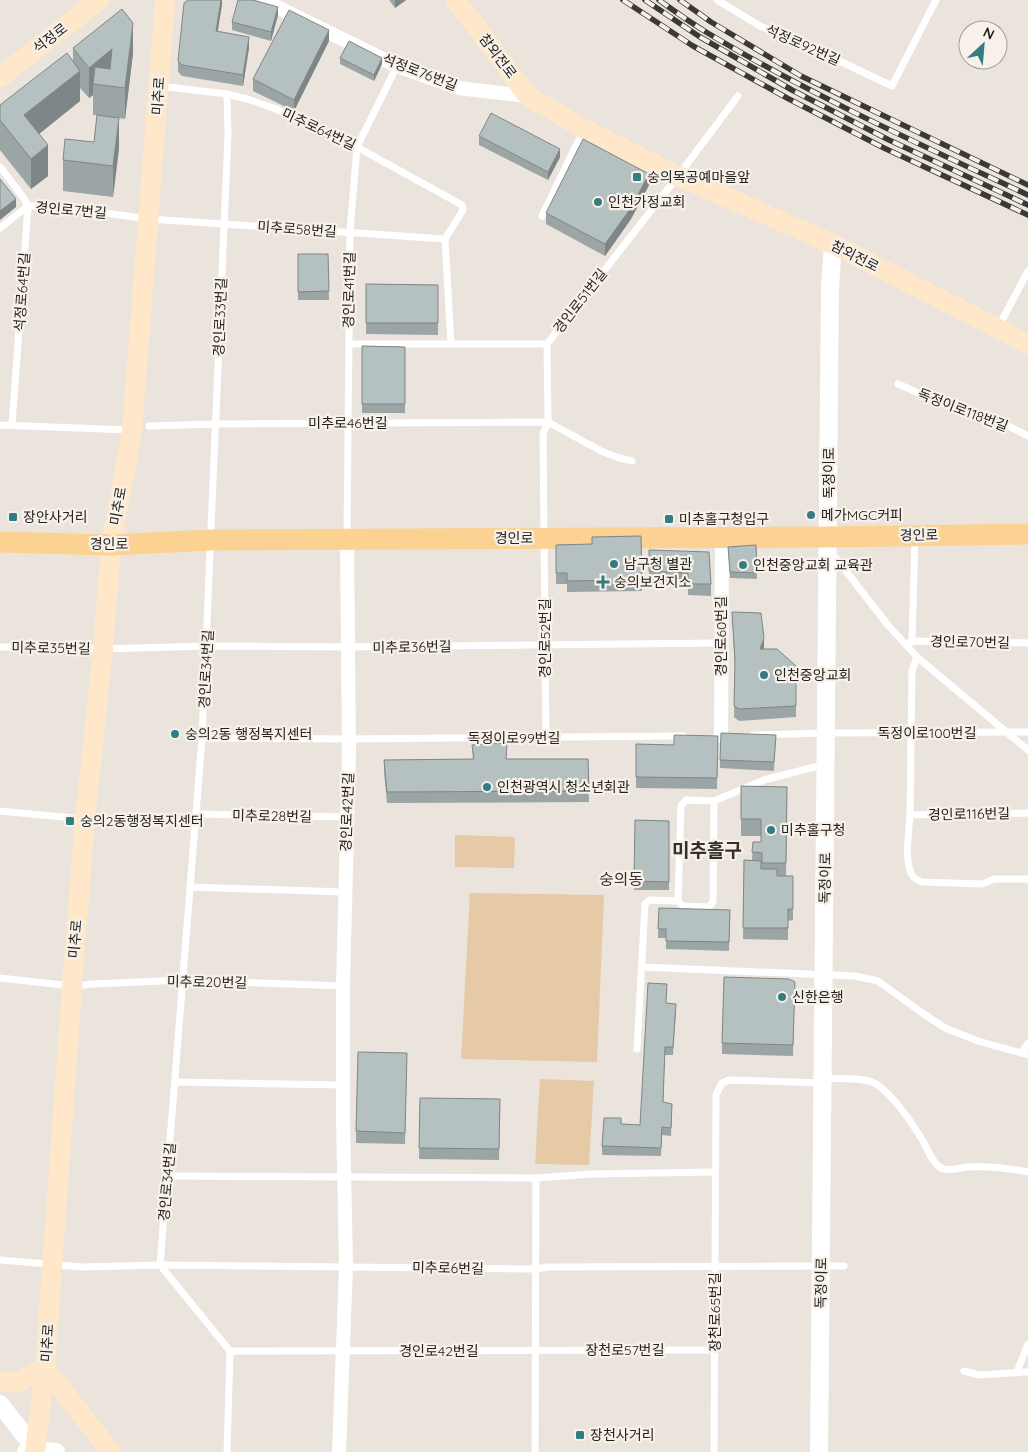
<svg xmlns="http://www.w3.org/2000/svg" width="1028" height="1452" font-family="Quicksand,'Noto Sans KR',sans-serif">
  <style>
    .green { fill: #e6caa6 }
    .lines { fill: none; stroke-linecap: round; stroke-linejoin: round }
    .service { stroke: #fff; stroke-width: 7 }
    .minor { stroke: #fff; stroke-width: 14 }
    .tertiary { stroke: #fff; stroke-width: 18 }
    .secondary { stroke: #fee8c9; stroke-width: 20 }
    .primary { stroke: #fcd292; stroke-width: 21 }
    .rail-casing { stroke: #3b3835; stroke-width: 5.5 }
    .rail { stroke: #f7f1e9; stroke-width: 4; stroke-dasharray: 11; stroke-linecap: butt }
    .wall { fill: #9ca5a6 }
    .shaded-wall { fill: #7f8687 }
    .building { fill: #b5c0c1; stroke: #7f8687 }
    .poi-dot { fill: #337c83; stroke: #f7f1e9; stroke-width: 2 }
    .labels { text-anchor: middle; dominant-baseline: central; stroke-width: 4.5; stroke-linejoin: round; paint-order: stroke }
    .street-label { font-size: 14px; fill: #24211f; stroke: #f7f1e9 }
    .poi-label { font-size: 14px; fill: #24211f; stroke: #f7f1e9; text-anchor: start }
    .quarter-label { font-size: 16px; fill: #35302a; stroke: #f7f1e9 }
    .district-label { font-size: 19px; font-weight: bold; fill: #35302a; stroke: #f7f1e9 }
  </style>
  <rect width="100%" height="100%" fill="#eae4dc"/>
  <g class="green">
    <path d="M455,835L515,837L514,868L455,867Z"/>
    <path d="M470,893L604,895L597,1062L461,1059Z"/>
    <path d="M540,1079L594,1081L589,1165L535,1164Z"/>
  </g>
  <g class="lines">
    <g class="service">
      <path d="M717,0L760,26L810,47L892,86L936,0"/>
      <path d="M159,86L227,94L247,99L276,109L357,147L462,205L463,210L445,239L451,344"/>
      <path d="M227,94L228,134L202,738L160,1265L230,1351L227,1452"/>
      <path d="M0,167L23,197L28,206L12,425"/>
      <path d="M542,216L583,131"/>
      <path d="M0,228L28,206H54L149,219L445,239"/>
      <path d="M999,326L1028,271"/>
      <path d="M349,344H547"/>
      <path d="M898,384L941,403L997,420L1028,436"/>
      <path d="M0,425L130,430"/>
      <path d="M149,426L216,424L548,422L601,451L619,458L632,461"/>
      <path d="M347,538L350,232L357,147L397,66"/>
      <path d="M832,553L887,624L917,657L1028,750"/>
      <path d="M912,641L915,538"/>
      <path d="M906,645L912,641L1028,643"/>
      <path d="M0,647L103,649L206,646L348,647L721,643"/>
      <path d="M917,657L912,671L910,815C909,832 904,861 912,875C914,879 918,880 922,882L982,884L994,879H1028"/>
      <path d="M753,735L826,733L1028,732"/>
      <path d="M546,737L543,434L548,422L547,344L678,176L738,96"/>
      <path d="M202,738L348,739L683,736"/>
      <path d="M714,801L713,902L709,907L683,906L678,901L681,806L686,800L714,801L764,780L826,764"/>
      <path d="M0,811L84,819"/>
      <path d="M196,814L347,817"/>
      <path d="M910,815L1028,813"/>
      <path d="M190,887L345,892"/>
      <path d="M642,967L855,976L878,981L921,1012L945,1028L978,1041L1028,1055"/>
      <path d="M0,978L72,986L93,984L183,980L343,986"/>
      <path d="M637,1049L645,904L650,900L678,901"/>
      <path d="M1021,1053L1028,1043"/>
      <path d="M823,1078C837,1079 856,1078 869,1081C888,1086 915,1127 924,1143C928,1151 933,1164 941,1168C949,1172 959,1168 967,1167C988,1166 1008,1168 1028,1172"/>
      <path d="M175,1082L343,1085"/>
      <path d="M167,1176L536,1178L592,1174L715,1172"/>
      <path d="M0,1260L83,1267L160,1265L536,1269L548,1267L844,1266"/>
      <path d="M230,1351L715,1350"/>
      <path d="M964,1371L979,1375L1028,1372"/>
      <path d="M1017,1372L1028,1344"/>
      <path d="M535,1452L536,1178"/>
      <path d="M714,1452L716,1095L722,1083L729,1080L823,1083"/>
    </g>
    <g class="minor">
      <path d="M263,0L397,66L458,88L528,96"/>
      <path d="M721,736L722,537"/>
      <path d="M339,1452L346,1267L343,1116V986L349,751L347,539"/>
    </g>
    <g class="tertiary">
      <path d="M0,1404L36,1450"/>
      <path d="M26,1452L36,1450L56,1452"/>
      <path d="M819,1452L830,287L833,244"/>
    </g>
    <g class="secondary">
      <path d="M456,0L528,96L584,129L678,176L833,244L1028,344"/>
      <path d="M0,77L99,0"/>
      <path d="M0,1381L16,1383L45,1368L111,1452"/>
      <path d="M35,1452L45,1368L72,986L85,820L103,649L111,545L132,431L165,0"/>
    </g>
    <path class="primary" d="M0,542L111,545L212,540L828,537L1028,534"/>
    <g class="rail-casing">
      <g id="rail">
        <path d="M623,0L693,46L787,98L884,148L1028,215"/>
        <path d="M645,0L700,37L792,90L889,140L1028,205"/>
        <path d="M659,0C674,11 690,22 706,32C809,94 919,144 1028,195"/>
        <path d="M680,0L711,22L801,76L1028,185"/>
      </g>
    </g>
    <use href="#rail" class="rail"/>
  </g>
  <g class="wall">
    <path d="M222,0V5L217,31L249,48L243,86L182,76L178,72V61Z"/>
    <path d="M389,0H406L395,8Z"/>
    <path d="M278,15L271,41L232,30V22Z"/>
    <path d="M329,41L294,111L253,91V79Z"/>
    <path d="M73,48L133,53L125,119L119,118V148L113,197L63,191V160L94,142L97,115H93V95L89,98L80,88V101L39,134L48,176L31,189L0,150V105L73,61Z"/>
    <path d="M340,58L382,64L374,81L340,64Z"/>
    <path d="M479,136L560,157L548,180L479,145Z"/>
    <path d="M649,185L631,219L605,256L546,224V213Z"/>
    <path d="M298,254H328L329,300H298Z"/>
    <path d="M366,284L438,285V335L366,334Z"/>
    <path d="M362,346L405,347V413H362Z"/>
    <path d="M641,536L642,591L567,592V584H556V545L592,544Z"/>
    <path d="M756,545L757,579L730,578L728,547Z"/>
    <path d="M649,550L711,584V596L688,595V584L649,582Z"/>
    <path d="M732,612L764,649L796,666V717L739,721L734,717L735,669Z"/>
    <path d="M776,735L774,771L720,768V760Z"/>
    <path d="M718,736L717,789L636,788V744L674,745Z"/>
    <path d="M472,745L506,759H588L589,802L387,803L384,772V760L473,759Z"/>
    <path d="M741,786L787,787L786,876H793V920L788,921V940L743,939L744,860H752L753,842H761V836H741Z"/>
    <path d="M635,820L669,821V890H634Z"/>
    <path d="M659,908L730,910L729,951L666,949V938H658Z"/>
    <path d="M795,982L793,1056L722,1054V1043Z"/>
    <path d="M666,1003L676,1012L673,1055H665L663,1102L672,1112L671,1136L662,1135L661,1156L602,1155V1146L621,1124L640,1125Z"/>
    <path d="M407,1053L405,1144L356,1143V1131Z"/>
    <path d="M420,1098L500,1099L499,1160L419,1159Z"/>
  </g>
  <g class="shaded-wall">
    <path d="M221,0H222V5L216,42V31Z"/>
    <path d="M395,0H406L395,8Z"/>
    <path d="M278,7V15L271,41V32Z"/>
    <path d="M133,23V53L125,119V88Z"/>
    <path d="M329,30V41L294,111V100Z"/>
    <path d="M249,37V48L243,86V75Z"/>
    <path d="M112,49V79L93,84V95L89,98V68Z"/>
    <path d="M382,58V64L374,81V75Z"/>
    <path d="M80,71V101L24,146V115Z"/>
    <path d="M119,118V148L113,197V166Z"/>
    <path d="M48,145V176L31,189V159Z"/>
    <path d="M560,149V157L548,180V172Z"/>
    <path d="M649,174V185L631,219L605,256V244Z"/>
    <path d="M16,199V207L0,220V211Z"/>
    <path d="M764,638V649H760Z"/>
  </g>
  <g class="building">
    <path d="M188,0H221L216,31L249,37L243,75L182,65L178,61L184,3Z"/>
    <path d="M238,0H253L278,7L271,32L232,22Z"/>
    <path d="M122,9L133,23L125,88L93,84L95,67L110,69L112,49L89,68L73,48Z"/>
    <path d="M289,10L329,30L294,100L253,79Z"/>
    <path d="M349,41L382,58L374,75L340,58Z"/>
    <path d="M67,53L80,71L24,115L48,145L31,159L0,120V105Z"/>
    <path d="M491,113L560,149L548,172L479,136Z"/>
    <path d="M97,115L119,118L113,166L63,160L65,139L94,142Z"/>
    <path d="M583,139L649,174L631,208L605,244L546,213Z"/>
    <path d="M0,179L16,199L0,211Z"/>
    <path d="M298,254H328L329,291L298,292Z"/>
    <path d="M366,284L438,285V323H366Z"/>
    <path d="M362,346L405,347V404H362Z"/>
    <path d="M641,536L642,580L567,581V573H556V545L592,544V537Z"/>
    <path d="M756,545L757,573L730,572L728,547Z"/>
    <path d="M649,550L709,552L711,584H688V573L649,571Z"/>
    <path d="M732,612L761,613L764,638L760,649H777L796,666V706L739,709L734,706L735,661Z"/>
    <path d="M721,733L776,735L774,762L720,760Z"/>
    <path d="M674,735L718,736L717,778L636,777V744L674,745Z"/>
    <path d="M507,743L506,759H588L589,791L387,792L384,760L474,759L472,745Z"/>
    <path d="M741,786L787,787L786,863H762V853L752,852L753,842H761V819H741Z"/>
    <path d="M635,820L669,821V882L634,881Z"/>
    <path d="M744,860L761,861V869H777V876H793V909H788V928H743Z"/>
    <path d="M659,908L730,910L729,942L666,941V929H658Z"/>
    <path d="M724,977L789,979L795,982L793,1045L722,1043Z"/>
    <path d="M648,983L667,984L666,1003L676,1004L673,1047H665L663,1102L672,1104L671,1128L662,1127L661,1148L602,1146L604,1118H621V1124L640,1125Z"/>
    <path d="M358,1052L407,1053L405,1133L356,1131Z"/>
    <path d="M420,1098L500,1099L499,1149L419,1148Z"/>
  </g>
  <g class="poi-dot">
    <rect x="632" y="172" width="10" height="10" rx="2.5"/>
    <circle cx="598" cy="202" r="5"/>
    <circle cx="811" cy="515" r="5"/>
    <rect x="8" y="512" width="10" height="10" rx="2.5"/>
    <rect x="664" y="514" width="10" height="10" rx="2.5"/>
    <circle cx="614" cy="564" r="5"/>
    <circle cx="743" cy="565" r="5"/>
    <path d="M600.5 574.5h5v5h5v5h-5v5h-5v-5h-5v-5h5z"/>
    <circle cx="764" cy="675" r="5"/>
    <circle cx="175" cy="734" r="5"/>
    <circle cx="487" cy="787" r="5"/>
    <rect x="65" y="816" width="10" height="10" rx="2.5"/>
    <circle cx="771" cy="830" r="5"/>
    <circle cx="782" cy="997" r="5"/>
    <rect x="575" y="1430" width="10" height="10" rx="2.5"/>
  </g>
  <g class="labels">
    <g class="street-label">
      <text transform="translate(50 38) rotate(-38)">석정로</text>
      <text transform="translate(803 45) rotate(24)">석정로92번길</text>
      <text transform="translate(498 56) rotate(53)">참외전로</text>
      <text transform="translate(420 72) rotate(21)">석정로76번길</text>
      <text transform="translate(158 96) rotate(-86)">미추로</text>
      <text transform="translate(319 129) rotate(25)">미추로64번길</text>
      <text transform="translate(71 210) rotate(5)">경인로7번길</text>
      <text transform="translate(297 229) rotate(4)">미추로58번길</text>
      <text transform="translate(855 256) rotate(27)">참외전로</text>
      <text transform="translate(349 290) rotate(-89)">경인로41번길</text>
      <text transform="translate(22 292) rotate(-86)">석정로64번길</text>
      <text transform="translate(580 301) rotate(-52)">경인로51번길</text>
      <text transform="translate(220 317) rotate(-88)">경인로33번길</text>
      <text transform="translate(963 410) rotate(21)">독정이로118번길</text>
      <text x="348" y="423">미추로46번길</text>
      <text transform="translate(829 473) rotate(-90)">독정이로</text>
      <text transform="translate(118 506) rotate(-80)">미추로</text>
      <text transform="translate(919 535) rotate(-1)">경인로</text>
      <text x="514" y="538">경인로</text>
      <text x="109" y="544">경인로</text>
      <text transform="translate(721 636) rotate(-90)">경인로60번길</text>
      <text transform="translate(545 638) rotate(-90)">경인로52번길</text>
      <text transform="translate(970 642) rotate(1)">경인로70번길</text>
      <text transform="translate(412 647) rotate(-1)">미추로36번길</text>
      <text transform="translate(51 648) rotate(1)">미추로35번길</text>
      <text transform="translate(206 669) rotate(-87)">경인로34번길</text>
      <text x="927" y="733">독정이로100번길</text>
      <text x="514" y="738">독정이로99번길</text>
      <text transform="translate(347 812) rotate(-88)">경인로42번길</text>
      <text transform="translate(969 814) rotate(-1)">경인로116번길</text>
      <text transform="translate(272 816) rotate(1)">미추로28번길</text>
      <text transform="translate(825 878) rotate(-89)">독정이로</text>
      <text transform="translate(75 939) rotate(-85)">미추로</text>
      <text transform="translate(207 982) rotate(1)">미추로20번길</text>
      <text transform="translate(167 1182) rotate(-85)">경인로34번길</text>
      <text transform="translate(448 1268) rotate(1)">미추로6번길</text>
      <text transform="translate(821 1283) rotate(-89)">독정이로</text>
      <text transform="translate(715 1312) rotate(-90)">장천로65번길</text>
      <text transform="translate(47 1343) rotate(-86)">미추로</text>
      <text x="625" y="1350">장천로57번길</text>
      <text x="439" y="1351">경인로42번길</text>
    </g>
    <g class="poi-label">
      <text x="647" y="177">숭의목공예마을앞</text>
      <text x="608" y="202">인천가정교회</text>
      <text x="821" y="515">메가MGC커피</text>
      <text x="23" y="517">장안사거리</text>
      <text x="679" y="519">미추홀구청입구</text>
      <text x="624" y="564">남구청 별관</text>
      <text x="753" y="565">인천중앙교회 교육관</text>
      <text x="614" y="582">숭의보건지소</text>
      <text x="774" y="675">인천중앙교회</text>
      <text x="185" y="734">숭의2동 행정복지센터</text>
      <text x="497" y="787">인천광역시 청소년회관</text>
      <text x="80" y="821">숭의2동행정복지센터</text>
      <text x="781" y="830">미추홀구청</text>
      <text x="792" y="997">신한은행</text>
      <text x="590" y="1435">장천사거리</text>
    </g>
    <g class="quarter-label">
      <text x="621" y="879">숭의동</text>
    </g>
    <g class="district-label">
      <text x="707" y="850">미추홀구</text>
    </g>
  </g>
  <g transform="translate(983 45) rotate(26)"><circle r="24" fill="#f7f1e9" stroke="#a39e98"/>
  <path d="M0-4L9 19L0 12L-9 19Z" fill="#337c83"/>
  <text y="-8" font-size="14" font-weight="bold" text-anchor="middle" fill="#24211f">N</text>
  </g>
</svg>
